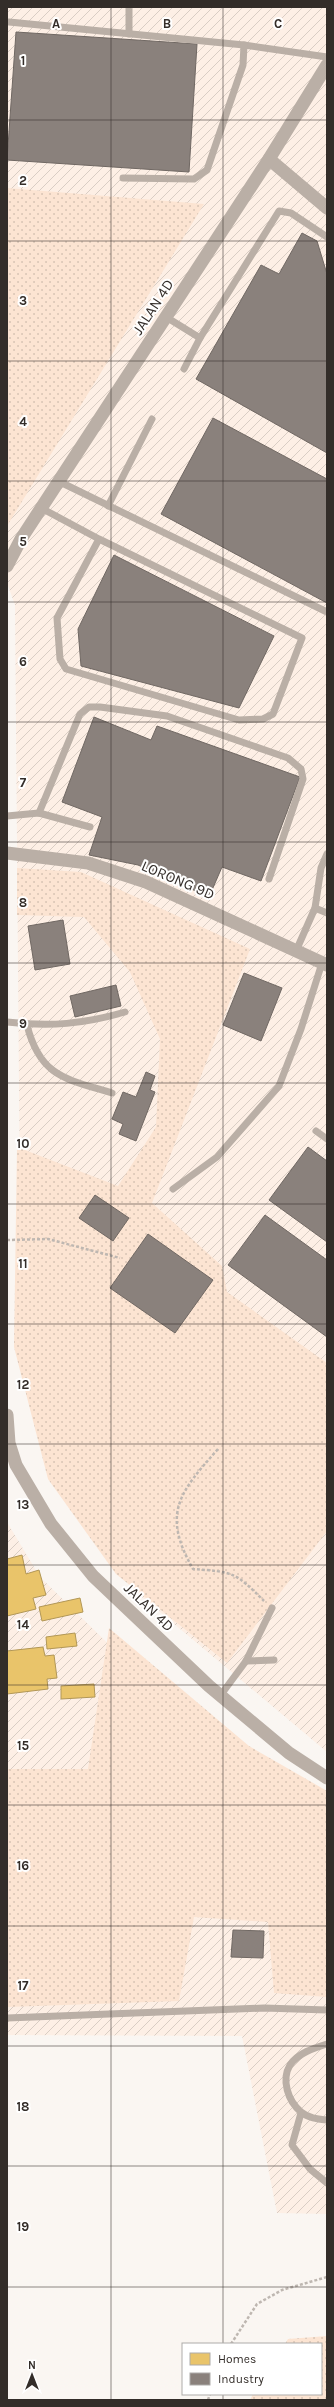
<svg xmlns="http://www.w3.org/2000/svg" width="334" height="2407" font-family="Karla,sans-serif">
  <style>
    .industrial { fill: url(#industrial-furrows) }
    .grass { fill: url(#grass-dots) }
    .homes { fill: #e9c46a; stroke: #b29756 }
    .industry { fill: #8a817c; stroke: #706863 }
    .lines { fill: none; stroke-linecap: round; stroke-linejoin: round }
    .path { stroke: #beb7b1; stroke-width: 2.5; stroke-dasharray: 3 2; stroke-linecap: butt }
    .lane { stroke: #baafa6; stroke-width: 7 }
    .street { stroke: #baafa6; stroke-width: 13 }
    .grid { fill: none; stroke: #332d29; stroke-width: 1; stroke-opacity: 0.55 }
    .labels { text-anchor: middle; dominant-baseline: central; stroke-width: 4; stroke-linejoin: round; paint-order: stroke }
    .street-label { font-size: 15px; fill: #332d29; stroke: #fff }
    .grid-label { font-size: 13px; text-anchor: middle; font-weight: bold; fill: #332d29; stroke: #fff; stroke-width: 4; stroke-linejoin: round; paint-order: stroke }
  </style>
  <defs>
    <pattern id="industrial-furrows" width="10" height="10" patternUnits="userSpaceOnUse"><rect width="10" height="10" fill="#fdefe5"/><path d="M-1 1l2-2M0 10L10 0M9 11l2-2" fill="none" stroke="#d9cdc4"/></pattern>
    <pattern id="grass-dots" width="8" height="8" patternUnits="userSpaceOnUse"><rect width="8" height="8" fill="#fce4d2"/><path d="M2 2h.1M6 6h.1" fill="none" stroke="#d8c4b4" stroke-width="1.8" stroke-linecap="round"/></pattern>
  </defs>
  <rect width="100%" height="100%" fill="#faf6f2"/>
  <g class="industrial">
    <path d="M7,7H327V1752L130,1587L59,1458L21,1328L15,605L7,583Z"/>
    <path d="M7,1522L40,1577L217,1750L327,1824V2214L277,2213L242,2036L7,2035Z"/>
  </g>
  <g class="grass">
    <path d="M7,188L204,204L7,526Z"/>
    <path d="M17,868L81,872L250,949L152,1203L222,1266L227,1292L327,1363V1531L227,1663L116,1574L48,1479L14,1347L17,1147L118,1186L156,1127L160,1039L130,972L84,917L17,915Z"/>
    <path d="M109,1628L249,1746L327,1791V1997L274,1993L268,1922L194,1917L179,2001L7,2007V1769H88Z"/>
    <path d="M327,2336V2400H250L253,2394H321V2344H285L288,2339Z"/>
  </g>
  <g class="homes">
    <path d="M22,1555L26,1574L39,1570L46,1595L33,1598L36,1609L7,1616V1559Z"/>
    <path d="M80,1598L83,1612L42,1621L39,1607Z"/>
    <path d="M75,1633L77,1646L47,1649L46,1637Z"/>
    <path d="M43,1647L45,1656L54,1655L57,1678L47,1679L48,1689L7,1694V1651Z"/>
    <path d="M94,1684L95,1697L61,1699V1686Z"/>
  </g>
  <g class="industry">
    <path d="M16,32L197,44L189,172L7,160Z"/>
    <path d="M302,233L317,241L327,274V453L196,379L261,265L279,274Z"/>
    <path d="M213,418L327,479V603L161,514Z"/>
    <path d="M114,555L274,636L239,708L81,666L78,629Z"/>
    <path d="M94,717L151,740L157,726L300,777L261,881L222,867L209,897L138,865L89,855L102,817L62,802Z"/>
    <path d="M63,920L70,964L35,970L28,926Z"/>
    <path d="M244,973L282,988L261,1041L223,1025Z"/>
    <path d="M116,985L121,1006L75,1017L70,996Z"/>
    <path d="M146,1072L155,1076L150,1090L155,1092L136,1141L119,1134L123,1124L112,1119L123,1092L136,1097Z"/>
    <path d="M308,1147L327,1161V1242L269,1200Z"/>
    <path d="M95,1195L129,1218L113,1241L79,1218Z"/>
    <path d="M265,1215L327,1260V1337L228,1265Z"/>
    <path d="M148,1234L213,1280L175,1333L110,1288Z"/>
    <path d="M233,1930L264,1931L263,1958L231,1957Z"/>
  </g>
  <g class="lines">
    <g class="path">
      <path d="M7,1240L48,1239L120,1258"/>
      <path d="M218,1449C180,1492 161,1513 193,1569C234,1572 235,1572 264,1601"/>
      <path d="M231,2344L257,2304L282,2290L327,2277"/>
      <path d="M208,2400L210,2394"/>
    </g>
    <g class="lane">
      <path d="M129,7V34"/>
      <path d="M9,22L244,45L327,57"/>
      <path d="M123,178L194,179L207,170L243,65L244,45"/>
      <path d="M166,317L200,338"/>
      <path d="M184,369L200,338L279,211L291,213L327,237"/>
      <path d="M58,481L327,612"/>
      <path d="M108,506L152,419"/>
      <path d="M41,508L99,539L57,618L60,659L66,669L239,720L263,719L273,714L302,638L99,539"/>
      <path d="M39,813L80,714L89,707H100L167,716L288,758L301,769L303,779L269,879"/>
      <path d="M7,816L39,813L90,827"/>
      <path d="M315,908L327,913"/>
      <path d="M296,951L315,908L321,868L327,854"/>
      <path d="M7,1022C51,1027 83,1024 125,1012"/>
      <path d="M27,1025C40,1077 66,1079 112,1093"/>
      <path d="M316,1131L327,1139"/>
      <path d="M173,1189L217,1157L279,1086L301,1029L322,963"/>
      <path d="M246,1661L274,1660"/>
      <path d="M220,1696L246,1661L272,1608"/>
      <path d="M7,2018L264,2008L327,2010"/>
      <path d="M327,2044C314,2048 298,2053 290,2065C281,2080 288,2101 301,2112C308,2118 318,2119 327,2120"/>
      <path d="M301,2113L292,2145L310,2169L327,2183"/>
    </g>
    <g class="street">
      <path d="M269,159L327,208"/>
      <path d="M7,566L21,539L269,159L327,65"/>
      <path d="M7,853L88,863L146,882L327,965"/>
      <path d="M7,1415L9,1443L16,1465L51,1524L93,1576L209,1686L289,1753L327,1778"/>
    </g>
  </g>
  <path class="grid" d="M111,7V2400M223,7V2344M7,120H327M7,241H327M7,361H327M7,481H327M7,602H327M7,722H327M7,842H327M7,963H327M7,1083H327M7,1204H327M7,1324H327M7,1444H327M7,1565H327M7,1685H327M7,1805H327M7,1926H327M7,2046H327M7,2166H327M7,2287H327M223,2394V2400"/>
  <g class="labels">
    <g class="street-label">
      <text transform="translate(153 307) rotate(-57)">JALAN 4D</text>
      <text transform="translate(178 880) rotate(23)">LORONG 9D</text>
      <text transform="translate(149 1607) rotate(44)">JALAN 4D</text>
    </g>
  </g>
  <g class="grid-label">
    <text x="56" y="28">A</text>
    <text x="167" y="28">B</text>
    <text x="278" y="28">C</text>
    <text x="23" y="65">1</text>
    <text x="23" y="185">2</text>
    <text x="23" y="305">3</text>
    <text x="23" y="426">4</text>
    <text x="23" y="546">5</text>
    <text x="23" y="666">6</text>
    <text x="23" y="787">7</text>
    <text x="23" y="907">8</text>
    <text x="23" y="1028">9</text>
    <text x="23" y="1148">10</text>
    <text x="23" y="1268">11</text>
    <text x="23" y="1389">12</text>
    <text x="23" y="1509">13</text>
    <text x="23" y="1629">14</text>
    <text x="23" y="1750">15</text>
    <text x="23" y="1870">16</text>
    <text x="23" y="1990">17</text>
    <text x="23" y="2111">18</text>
    <text x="23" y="2231">19</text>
  </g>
  <rect width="334" height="2407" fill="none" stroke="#332d29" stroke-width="16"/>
  <rect x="182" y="2343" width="140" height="52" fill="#ffffff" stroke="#adaba9"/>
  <rect x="190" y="2353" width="20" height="12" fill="#e9c46a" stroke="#adaba9"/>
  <text x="218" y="2363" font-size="12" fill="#332d29">Homes</text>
  <rect x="190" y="2373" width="20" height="12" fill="#8a817c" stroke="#adaba9"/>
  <text x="218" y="2383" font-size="12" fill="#332d29">Industry</text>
  <g transform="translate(32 2375)" stroke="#ffffff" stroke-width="3" paint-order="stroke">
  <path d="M0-3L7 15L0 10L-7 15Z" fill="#332d29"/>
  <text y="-6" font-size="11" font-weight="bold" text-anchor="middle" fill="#332d29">N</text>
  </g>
</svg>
